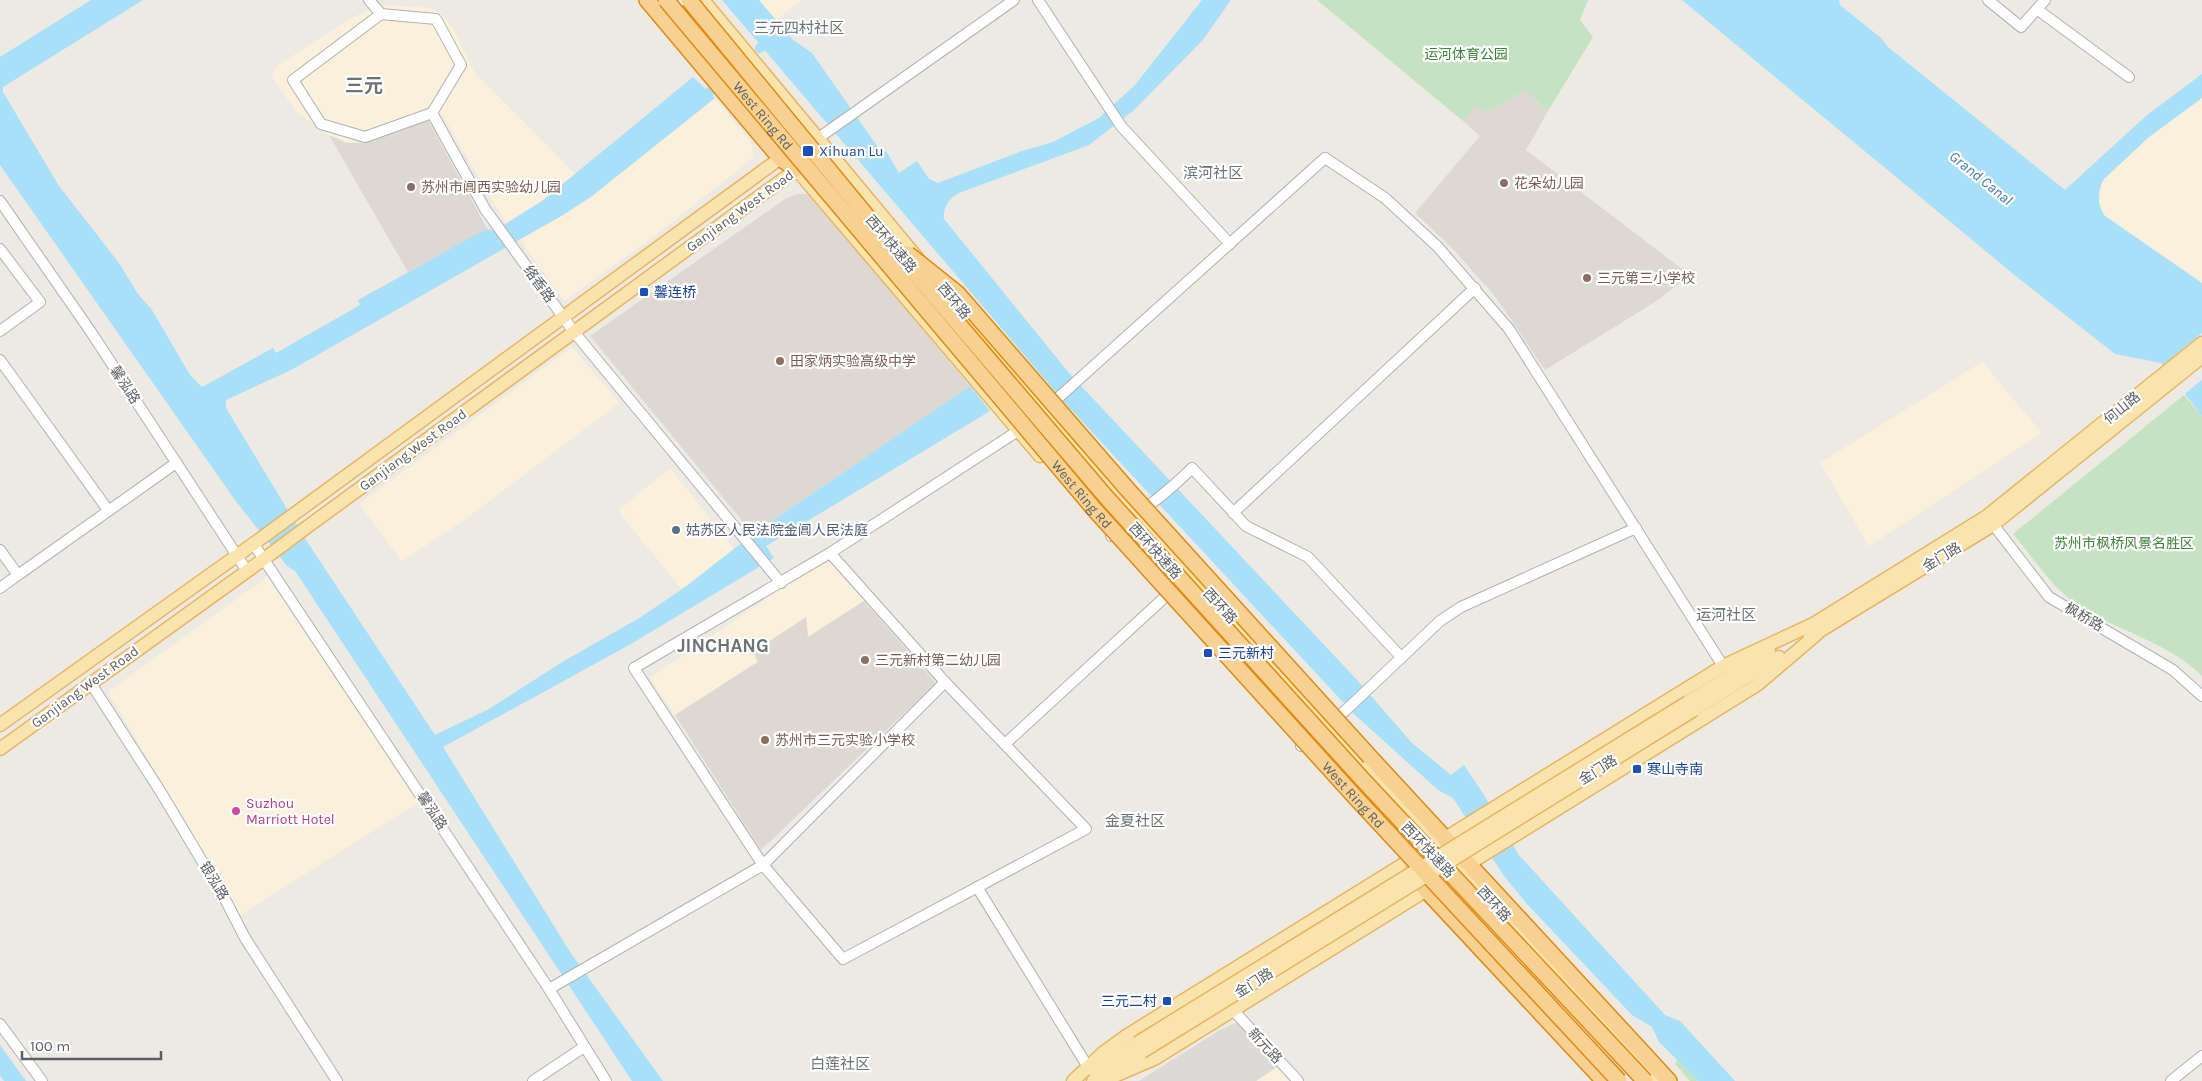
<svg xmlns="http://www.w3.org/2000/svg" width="2202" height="1081" font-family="Karla,'Noto Sans SC',sans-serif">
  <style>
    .commercial { fill: #fbf0db }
    .industrial { fill: #dcd9d6 }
    .education { fill: #ddd9d2 }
    .green { fill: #c5e3c2 }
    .water { fill: #a8dff9 }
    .pier { fill: #edeae4 }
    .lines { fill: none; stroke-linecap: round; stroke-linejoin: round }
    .canal { stroke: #a8dff9; stroke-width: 10 }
    .minor-casing { stroke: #afb2b5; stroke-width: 12 }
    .major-casing { stroke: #e8b462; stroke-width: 15 }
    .highway-casing { stroke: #e18910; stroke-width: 18 }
    .minor { stroke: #fff; stroke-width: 10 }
    .major { stroke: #f9e4ad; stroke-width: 12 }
    .highway { stroke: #f6d192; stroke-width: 15 }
    .major-bridge-casing { stroke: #e8b462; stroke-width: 15; stroke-linecap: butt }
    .highway-bridge-casing { stroke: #e18910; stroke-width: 18; stroke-linecap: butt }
    .major-bridge { stroke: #f9e4ad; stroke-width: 12 }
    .highway-bridge { stroke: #f6d192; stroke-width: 15 }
    .transit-dot { fill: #1a4fb4; stroke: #fff; stroke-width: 2 }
    .education-dot { fill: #8d6e63; stroke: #fff; stroke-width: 2 }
    .service-dot { fill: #5c6f8a; stroke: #fff; stroke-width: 2 }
    .hotel-dot { fill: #d1479c; stroke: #fff; stroke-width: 2 }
    .labels { text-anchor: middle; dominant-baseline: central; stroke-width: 4.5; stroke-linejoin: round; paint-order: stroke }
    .park-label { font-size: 14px; fill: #40833b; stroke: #fff }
    .street-label { font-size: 14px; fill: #5c6063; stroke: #fff }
    .transit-label { font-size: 14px; fill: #164399; stroke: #fff; text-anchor: start }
    .education-label { font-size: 14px; fill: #785e54; stroke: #fff; text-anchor: start }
    .service-label { font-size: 14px; fill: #4e5e75; stroke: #fff; text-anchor: start }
    .hotel-label { font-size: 14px; fill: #b23c85; stroke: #fff; text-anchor: start }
    .neighbourhood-label { font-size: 15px; fill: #6d7275; stroke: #fff }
    .water-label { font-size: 15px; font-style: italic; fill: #437ba2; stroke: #fff }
    .district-label { font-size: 19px; font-weight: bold; fill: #6d7275; stroke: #fff }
  </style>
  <rect width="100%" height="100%" fill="#edeae4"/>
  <g class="commercial">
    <path d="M759,0H802L776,20Z"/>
    <path d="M390,5L429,8L439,12L453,28L474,72L575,174L542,201L506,224L442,114L352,143L328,135L297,112L276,83L272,75L277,66L351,18L372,9Z"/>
    <path d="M715,98L748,138L752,145L753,158L656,235L564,301L520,239L563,215L592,196Z"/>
    <path d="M2202,98V283L2105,216L2099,203L2101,186L2104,179L2149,137Z"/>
    <path d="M572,347L619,403L463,521L402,561L359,504Z"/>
    <path d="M1982,362L2042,433L1869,546L1820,463Z"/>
    <path d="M670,468L734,549L681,589L618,511Z"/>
    <path d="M822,561L831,563L864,601L808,637L806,618L753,652L758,661L675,715L650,678Z"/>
    <path d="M267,577L419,802L240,915L108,692Z"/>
    <path d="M1283,1063L1294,1081H1256Z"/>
  </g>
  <path class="industrial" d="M1240,1021L1283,1063L1256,1081H1139L1220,1030Z"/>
  <g class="education">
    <path d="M1525,90L1548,111L1526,150L1690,275L1655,302L1545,370L1494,295L1451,247L1415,213L1480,136L1463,121L1475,106L1486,113Z"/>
    <path d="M428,120L488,230L408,272L329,135L346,143H359Z"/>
    <path d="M797,194H809L970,386L753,534L590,336L785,199Z"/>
    <path d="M864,601L936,683L761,850L675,715L758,662L753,652L806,617L808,637Z"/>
  </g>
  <g class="green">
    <path d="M1317,0H1588L1580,20L1593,37L1548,111L1525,90L1486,113L1475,106L1463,121Z"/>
    <path d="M2184,395L2202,416V676C2168,641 2116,632 2077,604C2051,587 2033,557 2013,534Z"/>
    <path d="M1677,1059L1699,1081H1690L1675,1064Z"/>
  </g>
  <g class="water">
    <path d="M91,0H143L3,87V92L59,186L119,263L138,294L152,310L190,375L202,387L273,348L276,353L360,305L358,300L481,232L490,229L494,231L542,201L693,77L715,98L592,196L563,215L291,370L226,400V408L304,537L435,735L489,709L564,661L641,617L688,585L753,534L970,386L990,411L766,546L774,558L631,644L443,747L572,955L663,1081H632L295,571L287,566L235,500L0,165V57Z"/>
    <path d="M722,0H759L792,39L812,53L882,153L886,151L899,173L917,161L929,179L938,183L1019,152L1053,142L1099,118L1135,85L1202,0H1231L1202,41L1133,111L1089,145L959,193C949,198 943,207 944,219L1069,373L1358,681L1412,743L1451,775L1464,765L1484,795L1518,854L1665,1015L1680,1021L1735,1081H1699L1659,1042L1652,1027L1632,1015L1527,904L1504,876L1453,798L1438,790L1354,714L1065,403Z"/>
    <path d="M1682,0H1839L1840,5L1881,38L1888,47L2065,190L2147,115L2202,74V98L2149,137L2104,179C2097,189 2097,207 2105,216L2202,283V416L2161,363L2115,354L2017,277Z"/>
    <path d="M0,1046V1045L26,1081H4L0,1075Z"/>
  </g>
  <path class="pier" d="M2202,333V380L2182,396L2161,367Z"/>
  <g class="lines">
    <g class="canal">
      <path d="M760,48L762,46"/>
      <path d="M709,93L712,90"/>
    </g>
    <g class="minor-casing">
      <g id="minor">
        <path d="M369,0L381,14L436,19L461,65L432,113L485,209L574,332L781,583"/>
        <path d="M1038,0L1121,126L1230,244"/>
        <path d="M1988,0L2021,27L2045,0"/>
        <path d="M2038,10L2129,77"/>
        <path d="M381,14L293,80L321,124L365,137L432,113"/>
        <path d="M817,139L1014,0"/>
        <path d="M0,201L91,332L247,571"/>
        <path d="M0,249L40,302L0,331"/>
        <path d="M0,360L108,510"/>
        <path d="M1048,407L1325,158L1385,198L1437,246L1509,329L1723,666"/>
        <path d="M1233,513L1475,288"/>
        <path d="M1989,519L2049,597L2173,670L2202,696"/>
        <path d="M1111,536C1139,512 1167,494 1192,468L1246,526L1308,557L1401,657"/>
        <path d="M253,543L549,989L606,1081"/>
        <path d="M0,550L18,575L0,588"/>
        <path d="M830,553L945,682L1086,829L843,959L763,865L634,668L830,553L1024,427"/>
        <path d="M18,575L176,463"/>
        <path d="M90,682L162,794L227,903L245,938L337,1081"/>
        <path d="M1005,744L1165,597"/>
        <path d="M1301,746L1346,710L1440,621L1461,607L1636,528"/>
        <path d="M977,887L1088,1067"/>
        <path d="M549,989L763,865L945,682"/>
        <path d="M1233,1010L1298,1081"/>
        <path d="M0,1024L42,1081"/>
        <path d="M533,1081L584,1047"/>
        <path d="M2171,1081L2202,1056"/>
      </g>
    </g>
    <g class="major-casing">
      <g id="major">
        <path d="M703,0L919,260"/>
        <path d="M718,68L736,70L788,133"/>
        <path d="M791,163L1040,456"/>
        <path d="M955,301L1115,491L1438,844L1658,1081"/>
        <path d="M307,527L801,166"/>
        <path d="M1805,629L1987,516L2202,343"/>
        <path d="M1810,637L1993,525L2202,357"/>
        <path d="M1688,702L1769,651"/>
        <path d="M1694,710L1779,657"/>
        <path d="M0,725L256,542L786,154"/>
        <path d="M0,749L268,556"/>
        <path d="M1093,1070L1137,1043"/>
        <path d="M1073,1081L1104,1052L1126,1036L1723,666L1811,625"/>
        <path d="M1093,1081L1142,1052"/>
        <path d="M1103,1081L1156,1058L1757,685L1817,634"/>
      </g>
    </g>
    <g class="highway-casing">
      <g id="highway">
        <path d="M647,0L780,158L796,169"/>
        <path d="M1370,757L1669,1081"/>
        <path d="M1412,870L1426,890L1604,1081"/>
      </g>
    </g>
    <use href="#minor" class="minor"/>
    <use href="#major" class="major"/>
    <use href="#highway" class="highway"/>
    <g class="major-bridge-casing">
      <g id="major-bridge">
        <path d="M268,556L307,527"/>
        <path d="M1137,1043L1688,702"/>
        <path d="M1142,1052L1694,710"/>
      </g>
    </g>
    <g class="highway-bridge-casing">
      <g id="highway-bridge">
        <path id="s1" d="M666,0L1094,509L1356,798L1619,1081"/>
        <path d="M689,0L880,232L1107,498L1364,781L1645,1081"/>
        <path d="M908,254L957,293L1128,490L1370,757"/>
      </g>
    </g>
    <use href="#major-bridge" class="major-bridge"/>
    <use href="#highway-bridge" class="highway-bridge"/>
  </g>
  <g class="transit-dot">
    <rect x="802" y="145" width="12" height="12" rx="2.5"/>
    <rect x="639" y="287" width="10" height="10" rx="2.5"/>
    <rect x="1203" y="648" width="10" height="10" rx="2.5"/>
    <rect x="1632" y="764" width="10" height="10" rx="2.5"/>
    <rect x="1162" y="996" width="10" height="10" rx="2.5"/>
  </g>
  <g class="education-dot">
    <circle cx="1504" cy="183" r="5"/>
    <circle cx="411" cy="187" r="5"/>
    <circle cx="1587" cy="278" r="5"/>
    <circle cx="780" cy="361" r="5"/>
    <circle cx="865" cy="660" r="5"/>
    <circle cx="765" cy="740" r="5"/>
  </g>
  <circle class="service-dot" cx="676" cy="530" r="5"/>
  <circle class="hotel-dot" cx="236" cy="811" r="5"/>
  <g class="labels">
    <g class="park-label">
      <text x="1466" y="54">运河体育公园</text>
      <text x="2124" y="543">苏州市枫桥风景名胜区</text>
    </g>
    <g class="street-label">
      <text stroke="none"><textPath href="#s1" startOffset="151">West Ring Rd</textPath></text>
      <text transform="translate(740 211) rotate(-36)">Ganjiang West Road</text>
      <text transform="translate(891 244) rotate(50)">西环快速路</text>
      <text transform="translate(539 284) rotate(54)">络香路</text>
      <text transform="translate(954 301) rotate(50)">西环路</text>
      <text transform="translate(125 385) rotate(57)">馨泓路</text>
      <text transform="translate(2122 408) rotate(-39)">何山路</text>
      <text transform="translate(413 450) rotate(-36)">Ganjiang West Road</text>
      <text stroke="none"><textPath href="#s1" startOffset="646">West Ring Rd</textPath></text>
      <text transform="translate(1155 551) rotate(48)">西环快速路</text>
      <text transform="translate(1942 557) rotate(-31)">金门路</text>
      <text transform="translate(1220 606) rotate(48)">西环路</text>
      <text transform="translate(2084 617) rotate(30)">枫桥路</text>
      <text transform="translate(85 687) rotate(-36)">Ganjiang West Road</text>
      <text transform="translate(1598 770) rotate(-32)">金门路</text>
      <text stroke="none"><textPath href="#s1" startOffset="1051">West Ring Rd</textPath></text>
      <text transform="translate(432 811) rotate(57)">馨泓路</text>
      <text transform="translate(1428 850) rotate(47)">西环快速路</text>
      <text transform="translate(214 881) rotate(59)">银泓路</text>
      <text transform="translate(1494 904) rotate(48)">西环路</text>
      <text transform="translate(1254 983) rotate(-32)">金门路</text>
      <text transform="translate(1265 1046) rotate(47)">新元路</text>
    </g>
    <g class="transit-label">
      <text x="819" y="151">Xihuan Lu</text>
      <text x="654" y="292">馨连桥</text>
      <text x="1218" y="653">三元新村</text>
      <text x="1647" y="769">寒山寺南</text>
      <text x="1157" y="1001" text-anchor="end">三元二村</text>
    </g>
    <g class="education-label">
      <text x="1514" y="183">花朵幼儿园</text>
      <text x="421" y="187">苏州市阊西实验幼儿园</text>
      <text x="1597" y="278">三元第三小学校</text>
      <text x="790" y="361">田家炳实验高级中学</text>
      <text x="875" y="660">三元新村第二幼儿园</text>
      <text x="775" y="740">苏州市三元实验小学校</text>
    </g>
    <g class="service-label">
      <text x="686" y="530">姑苏区人民法院金阊人民法庭</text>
    </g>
    <g class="hotel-label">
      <text x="246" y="803">Suzhou<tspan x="246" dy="16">Marriott Hotel</tspan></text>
    </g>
    <g class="neighbourhood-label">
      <text x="799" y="28">三元四村社区</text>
      <text x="1213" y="173">滨河社区</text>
      <text x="1726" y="615">运河社区</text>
      <text x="1135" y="821">金夏社区</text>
      <text x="840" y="1064">白莲社区</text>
    </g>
    <g class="water-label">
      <text transform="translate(1981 178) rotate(39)">Grand Canal</text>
    </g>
    <g class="district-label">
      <text x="364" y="86">三元</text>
      <text x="723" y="646">JINCHANG</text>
    </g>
  </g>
  <path d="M22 1051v8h139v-8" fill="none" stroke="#5c6063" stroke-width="2.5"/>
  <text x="30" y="1051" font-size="15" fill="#5c6063" stroke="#ffffff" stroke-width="4" paint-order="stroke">100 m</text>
</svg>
